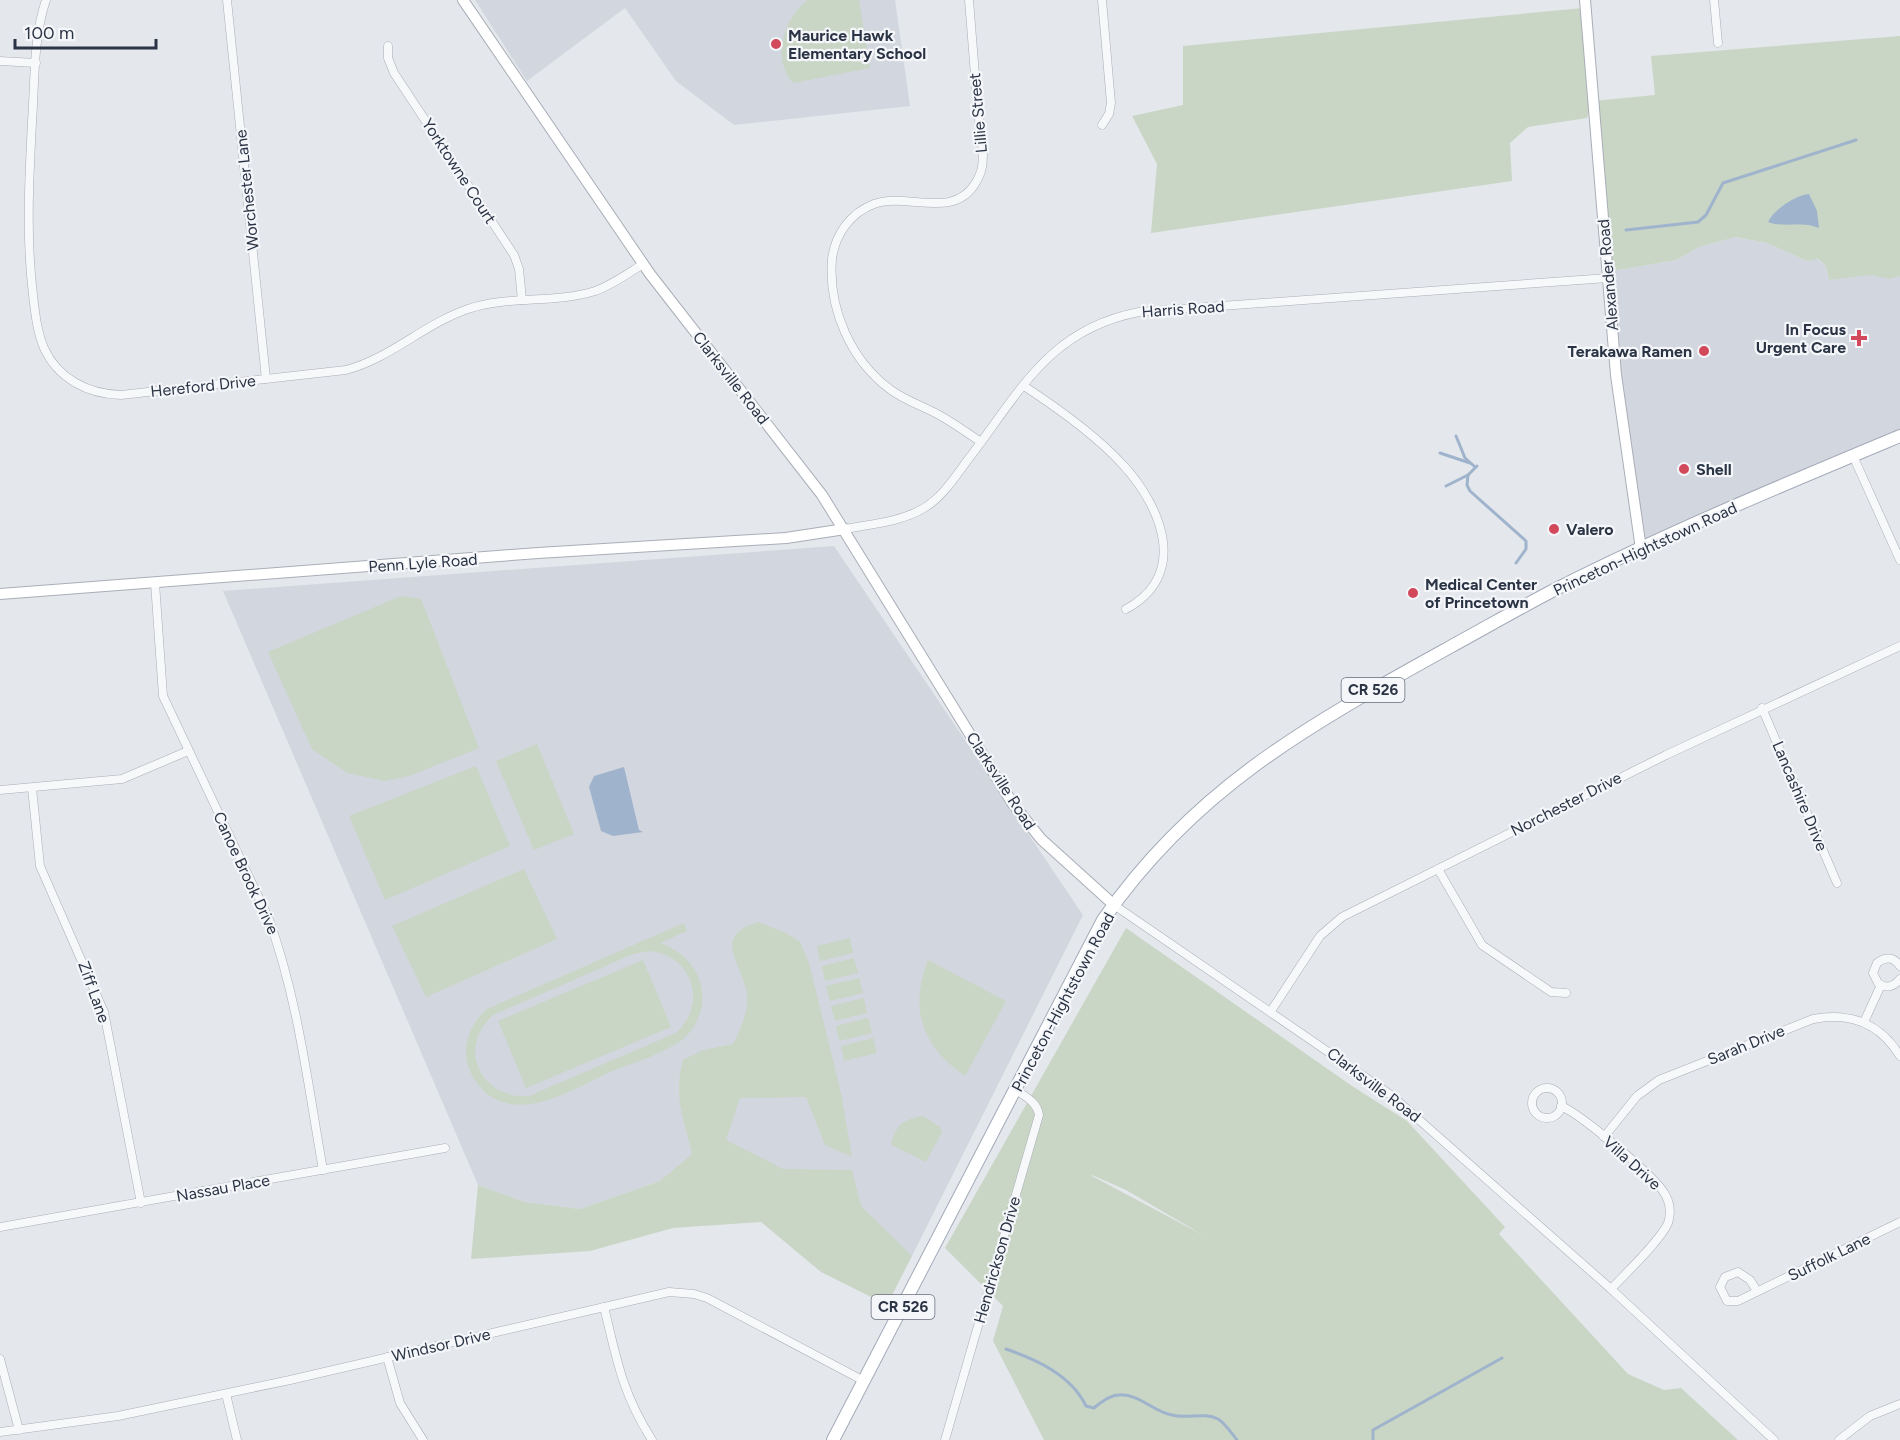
<svg xmlns="http://www.w3.org/2000/svg" width="1900" height="1440" font-family="Figtree,sans-serif">
  <style>
    .built { fill: #d2d6de }
    .green { fill: #c9d6c5; fill-rule: evenodd }
    .water { fill: #9fb4cc }
    .lines { fill: none; stroke-linecap: round; stroke-linejoin: round }
    .stream { stroke: #9fb4cc; stroke-width: 3 }
    .street-casing { stroke: #a9aeb7; stroke-width: 9 }
    .secondary-casing { stroke: #a9aeb7; stroke-width: 12 }
    .primary-casing { stroke: #a3abb8; stroke-width: 14 }
    .street { stroke: #f7f8fa; stroke-width: 8 }
    .secondary { stroke: #fff; stroke-width: 10 }
    .primary { stroke: #fff; stroke-width: 12 }
    .poi-dot { fill: #d1495b; stroke: #f4f6f9; stroke-width: 2 }
    .labels { text-anchor: middle; dominant-baseline: central; stroke-width: 4.5; stroke-linejoin: round; paint-order: stroke }
    .shield { fill: #f4f6f9; stroke: #676e7b; stroke-width: 1.5 }
    .shield-label { font-size: 15px; font-weight: bold; fill: #2b3445 }
    .poi-label { font-size: 16px; font-weight: bold; fill: #2b3445; stroke: #f4f6f9; text-anchor: start }
    .street-label { font-size: 16px; fill: #2b3445; stroke: #f4f6f9 }
  </style>
  <rect width="100%" height="100%" fill="#e4e7ec"/>
  <g class="built">
    <path d="M475,0H895L910,106L734,125L676,81L625,8L527,81Z"/>
    <path d="M1734,237L1767,243L1807,261L1817,259L1826,266L1829,280L1871,274L1890,279L1900,276V436L1641,549L1607,272L1676,260L1699,247Z"/>
    <path d="M834,546L1083,915L912,1256L845,1219L660,1181L580,1209L525,1202L478,1185L223,591Z"/>
  </g>
  <g class="green">
    <path d="M808,0H859L870,68L793,83C771,60 784,16 808,0Z"/>
    <path d="M1583,8L1591,104L1587,118L1528,127L1510,143L1512,181L1151,233L1157,164L1132,116L1183,105V46Z"/>
    <path d="M1900,36V276L1890,279L1871,275L1829,280L1826,266L1818,259L1807,261L1767,243L1735,237L1699,247L1676,260L1607,272L1593,101L1655,95L1651,56Z"/>
    <path d="M401,596L421,599L479,748L409,776L385,781L347,773L312,749L268,652Z"/>
    <path d="M537,744L574,834L534,850L496,761Z"/>
    <path d="M476,766L510,846L385,900L349,816Z"/>
    <path d="M524,869L557,939L426,997L392,926Z"/>
    <path d="M758,922L786,933L800,942L809,963L841,1093L852,1157L825,1145L806,1097L740,1098L726,1140L783,1169L852,1170L861,1206L912,1256L887,1305L821,1272L761,1222L673,1228L590,1251L471,1259L478,1185L525,1202L580,1209L660,1181L692,1154C684,1118 673,1098 683,1060L703,1050L733,1044C740,1031 749,1010 747,995C743,963 710,937 758,922Z"/>
    <path d="M684,923L687,931L660,943C704,958 718,1008 682,1040C661,1055 633,1063 610,1072C574,1088 523,1123 486,1093C477,1085 470,1074 467,1062C463,1042 472,1022 487,1009ZM649,951C693,955 708,1004 676,1033L529,1096C481,1100 456,1048 493,1015L633,954Z"/>
    <path d="M1126,928L1352,1086L1407,1121L1505,1227L1499,1234L1628,1374L1664,1390L1681,1388L1738,1440H1044L993,1341L1003,1306L945,1248ZM1092,1175L1126,1190L1203,1235L1092,1176Z"/>
    <path d="M850,938L853,953L820,961L817,946Z"/>
    <path d="M854,958L858,973L825,981L822,966Z"/>
    <path d="M643,960L671,1027L526,1088L498,1021Z"/>
    <path d="M928,960L1006,1001L965,1076C922,1046 909,1010 928,960Z"/>
    <path d="M859,978L863,993L830,1001L826,986Z"/>
    <path d="M864,998L867,1013L835,1021L831,1006Z"/>
    <path d="M868,1018L872,1033L839,1041L836,1026Z"/>
    <path d="M873,1038L877,1053L844,1061L841,1046Z"/>
    <path d="M923,1116L940,1127L942,1132L926,1162L891,1145C895,1126 903,1119 923,1116Z"/>
  </g>
  <g class="water">
    <path d="M1809,194L1817,211L1819,228C1802,221 1784,228 1768,222C1773,210 1796,195 1809,194Z"/>
    <path d="M624,767L639,830L643,832L613,836L601,831L589,787L594,776Z"/>
  </g>
  <g class="lines">
    <g class="stream">
      <path d="M1626,230L1698,222L1706,215L1723,183L1856,140"/>
      <path d="M1456,436L1465,458L1474,466"/>
      <path d="M1440,453L1470,463"/>
      <path d="M1468,475L1467,485L1470,491L1526,541V549L1516,563"/>
      <path d="M1446,486L1468,475L1477,466"/>
      <path d="M1006,1349C1037,1360 1071,1375 1086,1406L1094,1408C1101,1402 1110,1395 1119,1395C1138,1393 1154,1412 1172,1415C1187,1419 1204,1412 1218,1419C1225,1423 1232,1434 1237,1440"/>
      <path d="M1373,1440V1430L1502,1358"/>
    </g>
    <g class="street-casing">
      <g id="street">
        <path d="M46,0C33,38 35,81 32,122C29,180 26,237 33,295C35,312 37,332 44,348C58,379 88,394 121,395L346,370C391,358 424,324 468,309C509,295 554,304 595,291C612,285 627,274 643,264"/>
        <path d="M227,0L266,379"/>
        <path d="M969,0C972,38 975,75 978,113C980,130 985,150 982,167C981,173 978,179 975,184C952,220 907,192 874,204C850,213 835,235 832,259C828,309 851,361 891,390C906,401 923,406 939,415C954,423 967,433 981,442"/>
        <path d="M1714,0L1718,43"/>
        <path d="M388,46V58L394,73L514,255L519,269L522,300"/>
        <path d="M0,61L36,63"/>
        <path d="M1102,125L1109,114L1111,103L1102,0"/>
        <path d="M1024,386C1056,407 1098,437 1124,466C1162,508 1189,575 1126,609"/>
        <path d="M1853,456L1900,560"/>
        <path d="M845,529C871,524 901,522 924,508C944,496 956,475 970,457C1021,390 1050,329 1139,312L1608,278"/>
        <path d="M155,583L163,696L268,917C298,998 308,1086 323,1170"/>
        <path d="M1762,708L1837,883"/>
        <path d="M32,788L40,866L104,1012L141,1203"/>
        <path d="M0,790L122,779L188,751"/>
        <path d="M1438,869L1482,945L1551,992L1566,993"/>
        <path d="M1114,905L1391,1095L1611,1289L1774,1440"/>
        <path d="M1900,966C1894,957 1885,956 1877,963L1873,973L1878,983C1886,989 1894,987 1900,979"/>
        <path d="M1271,1011L1320,936L1342,917L1666,755L1900,646"/>
        <path d="M1864,1022L1881,985"/>
        <circle cx="1547" cy="1103" r="15"/>
        <path d="M1561,1106C1580,1114 1658,1178 1666,1196C1670,1204 1671,1214 1668,1223C1661,1240 1625,1274 1611,1289"/>
        <path d="M1604,1137L1637,1096L1659,1080L1813,1019C1849,1012 1880,1023 1900,1056"/>
        <path d="M0,1227L445,1148"/>
        <path d="M1757,1291L1750,1280L1738,1272L1725,1277L1720,1287L1727,1301H1738L1900,1222"/>
        <path d="M604,1307C617,1360 622,1393 652,1440"/>
        <path d="M387,1357L400,1403L423,1440"/>
        <path d="M0,1359L19,1430"/>
        <path d="M226,1394L237,1440"/>
        <path d="M0,1432L118,1416L290,1380L669,1292L694,1294L707,1298L864,1381"/>
        <path d="M945,1440L1039,1115C1037,1102 1026,1097 1016,1090"/>
        <path d="M1839,1440L1870,1416L1900,1404"/>
      </g>
    </g>
    <g class="secondary-casing">
      <g id="secondary">
        <path d="M463,0L650,274L822,495L1013,804L1041,839L1114,905"/>
        <path d="M1585,0L1616,375L1641,549"/>
        <path d="M0,594L538,553L786,538L845,529"/>
      </g>
    </g>
    <g class="primary-casing">
      <path id="primary" d="M833,1440L1103,920C1195,787 1311,724 1450,647C1485,628 1521,607 1558,588C1669,532 1785,484 1900,436"/>
    </g>
    <use href="#street" class="street"/>
    <use href="#secondary" class="secondary"/>
    <use href="#primary" class="primary"/>
  </g>
  <g class="poi-dot">
    <circle cx="776" cy="44" r="6"/>
    <path d="M1856 329h6v6h6v6h-6v6h-6v-6h-6v-6h6z"/>
    <circle cx="1704" cy="351" r="6"/>
    <circle cx="1684" cy="469" r="6"/>
    <circle cx="1554" cy="529" r="6"/>
    <circle cx="1413" cy="593" r="6"/>
  </g>
  <g class="labels">
    <g class="shield">
      <rect x="1341.5" y="678" width="63" height="24" rx="4.5"/>
      <rect x="871.5" y="1295" width="63" height="24" rx="4.5"/>
    </g>
    <g class="shield-label">
      <text x="1373" y="690">CR 526</text>
      <text x="903" y="1307">CR 526</text>
    </g>
    <g class="poi-label">
      <text x="788" y="35">Maurice Hawk<tspan x="788" dy="18">Elementary School</tspan></text>
      <text x="1846" y="329" text-anchor="end">In Focus<tspan x="1846" dy="18">Urgent Care</tspan></text>
      <text x="1692" y="351" text-anchor="end">Terakawa Ramen</text>
      <text x="1696" y="469">Shell</text>
      <text x="1566" y="529">Valero</text>
      <text x="1425" y="584">Medical Center<tspan x="1425" dy="18">of Princetown</tspan></text>
    </g>
    <g class="street-label">
      <text transform="translate(978 113) rotate(-95)">Lillie Street</text>
      <text transform="translate(459 171) rotate(57)">Yorktowne Court</text>
      <text transform="translate(247 190) rotate(-96)">Worchester Lane</text>
      <text transform="translate(1608 275) rotate(-95)">Alexander Road</text>
      <text transform="translate(1183 309) rotate(-4)">Harris Road</text>
      <text transform="translate(731 378) rotate(52)">Clarksville Road</text>
      <text transform="translate(203 386) rotate(-6)">Hereford Drive</text>
      <text transform="translate(1645 549) rotate(-25)">Princeton-Hightstown Road</text>
      <text transform="translate(423 563) rotate(-4)">Penn Lyle Road</text>
      <text transform="translate(1001 781) rotate(57)">Clarksville Road</text>
      <text transform="translate(1800 796) rotate(67)">Lancashire Drive</text>
      <text transform="translate(1566 804) rotate(-27)">Norchester Drive</text>
      <text transform="translate(246 873) rotate(65)">Canoe Brook Drive</text>
      <text transform="translate(94 992) rotate(70)">Ziff Lane</text>
      <text transform="translate(1063 1002) rotate(-62)">Princeton-Hightstown Road</text>
      <text transform="translate(1746 1045) rotate(-22)">Sarah Drive</text>
      <text transform="translate(1374 1085) rotate(37)">Clarksville Road</text>
      <text transform="translate(1632 1163) rotate(42)">Villa Drive</text>
      <text transform="translate(223 1188) rotate(-10)">Nassau Place</text>
      <text transform="translate(1829 1257) rotate(-26)">Suffolk Lane</text>
      <text transform="translate(997 1260) rotate(-74)">Hendrickson Drive</text>
      <text transform="translate(441 1345) rotate(-13)">Windsor Drive</text>
    </g>
  </g>
  <path d="M15 39v9h141v-9" fill="none" stroke="#2b3445" stroke-width="3"/>
  <text x="24" y="39" font-size="18" fill="#2b3445" stroke="#f4f6f9" stroke-width="4.5" paint-order="stroke">100 m</text>
</svg>
